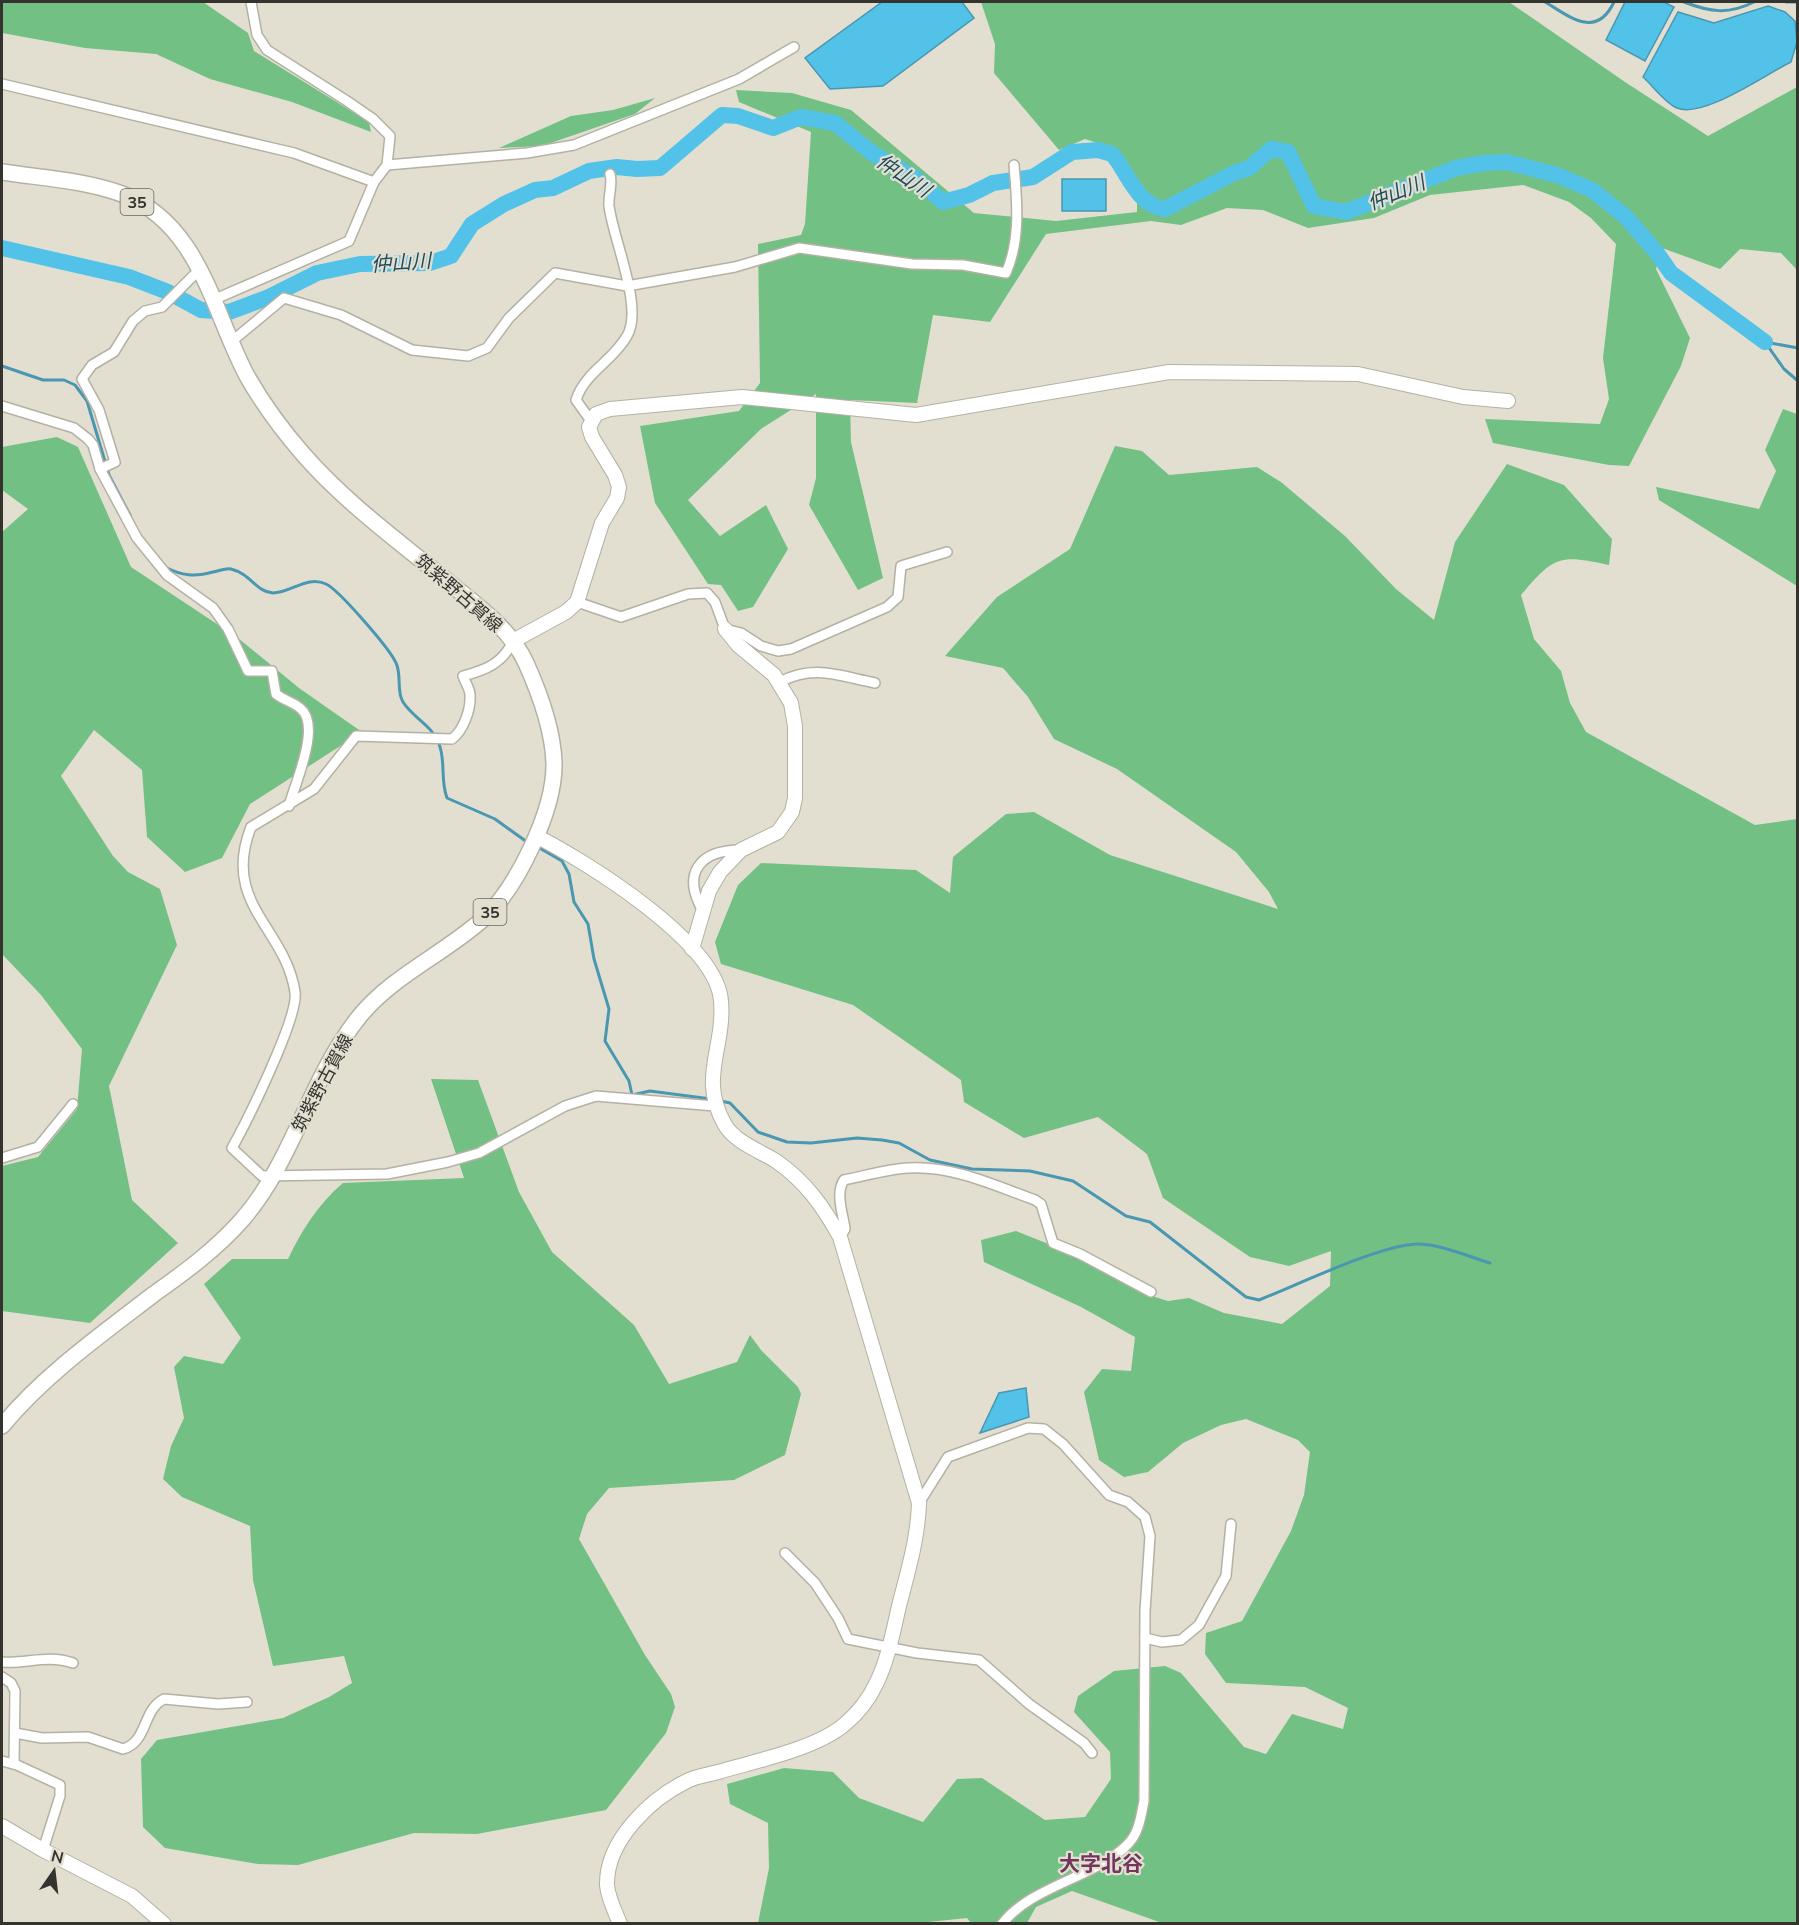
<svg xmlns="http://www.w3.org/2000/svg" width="1799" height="1925" font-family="Mulish,'Noto Sans JP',sans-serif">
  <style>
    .forest { fill: #73c085 }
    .water { fill: #52c2e9; stroke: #4997b1; stroke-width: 1.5 }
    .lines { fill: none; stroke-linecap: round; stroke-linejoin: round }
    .stream { stroke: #4997b1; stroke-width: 3 }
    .river { stroke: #52c2e9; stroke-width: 16 }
    .street-casing { stroke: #b4b1a4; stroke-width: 12 }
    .secondary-casing { stroke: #b4b1a4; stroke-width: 16 }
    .primary-casing { stroke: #b4b1a4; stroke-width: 18 }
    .street { stroke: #fff; stroke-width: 9 }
    .secondary { stroke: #fff; stroke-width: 14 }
    .primary { stroke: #fff; stroke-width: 15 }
    .labels { text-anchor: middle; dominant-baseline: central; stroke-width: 4.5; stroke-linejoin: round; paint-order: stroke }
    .shield { fill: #e2dfd1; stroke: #68675f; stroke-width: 1.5 }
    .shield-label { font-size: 16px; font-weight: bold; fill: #34332e }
    .street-label { font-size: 18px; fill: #34332e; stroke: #e2dfd1 }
    .water-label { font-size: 20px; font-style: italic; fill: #1e4d5e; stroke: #e2dfd1 }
    .quarter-label { font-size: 21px; font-weight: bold; fill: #73375f; stroke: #e2dfd1 }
  </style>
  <rect width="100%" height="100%" fill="#e2dfd1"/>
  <g class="forest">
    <path d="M3,2H203L248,33L254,51L369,122L371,132L292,102L210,79L156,54L85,48L2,33Z"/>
    <path d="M981,2H1509L1625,82L1708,136L1797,87V270L1781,253L1740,249L1720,269L1662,248L1656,269L1690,338L1681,366L1629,466L1609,465L1493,443L1485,419L1600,424L1609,399L1603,358L1616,244L1591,218L1569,202L1523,185L1430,195L1374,218L1308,228L1263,210L1227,208L1181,225L1151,221L1046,234L990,322L933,315L917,403L850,400L851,442L883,578L858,590L809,505L816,478V394L761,429L688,500L720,536L766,505L788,549L753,607L738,611L721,585L708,584L655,503L640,426L739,411L760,383L758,244L801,235L805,224L811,132L739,102L736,90L792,93L851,110L974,213L1056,221L1137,212V189L1113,148L1085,139L1059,150L994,73L995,44Z"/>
    <path d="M655,98L635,114L542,146L499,148L571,116L613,110Z"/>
    <path d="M1783,409L1797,414V586L1659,500L1656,487L1759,509L1776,471L1765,450Z"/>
    <path d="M57,437L78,447L131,567L238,638L299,688L362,732L250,804L222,858L185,872L147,837L142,770L94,730L61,776L113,856L128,872L160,889L177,945L109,1086L132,1200L178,1243L90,1323L2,1311V1166L38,1157L77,1109L82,1049L41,995L2,954V532L28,509L2,490V447Z"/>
    <path d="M1115,446L1142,451L1169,475L1257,467L1281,482L1345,536L1396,589L1434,620L1455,542L1507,464L1564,485L1612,539L1609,565C1559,554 1554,556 1521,595L1534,639L1561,671L1570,703L1586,732L1755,825L1797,819V1923H1162L1072,1891L1036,1907L1027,1923H971L967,1918L909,1924L758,1923L769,1868L768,1823L730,1804L727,1784L784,1768L833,1772L859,1798L923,1822L957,1779L982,1778L1045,1820L1085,1817L1111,1779L1110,1752L1074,1712L1078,1696L1114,1671L1165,1666L1181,1673L1244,1747L1266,1754L1292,1714L1343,1729L1348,1708L1305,1687L1226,1683L1205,1654L1206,1633L1242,1621L1291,1531L1304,1495L1310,1452L1298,1440L1246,1419L1221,1425L1183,1443L1148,1472L1124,1477L1099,1460L1084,1392L1102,1369L1131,1371L1135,1337L1081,1307L984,1262L981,1240L1016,1231L1061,1249L1139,1292L1168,1301L1189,1298L1224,1313L1282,1324L1330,1286L1331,1251L1289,1266L1250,1257L1163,1198L1147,1154L1098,1117L1024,1138L964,1102L961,1080L853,1005L721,964L715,942L738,885L761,863L916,870L950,893L953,857L1006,814L1034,812L1110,855L1278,909L1269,892L1236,852L1117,769L1054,739L1028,697L1003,668L945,656L997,597L1070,549Z"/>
    <path d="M431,1079L478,1080L519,1192L552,1252L634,1325L669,1384L737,1362L750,1335L761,1350L798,1387L801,1394L785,1455L734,1480L609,1488L587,1514L579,1539L645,1655L671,1694L675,1707L666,1733L606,1810L477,1834L414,1833L298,1865L258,1864L165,1848L143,1827L141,1759L157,1740L283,1718L329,1697L352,1683L344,1656L273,1666L253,1580L250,1526L182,1497L163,1479L171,1446L184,1418L174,1367L184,1356L223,1364L241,1338L204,1284L232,1259H288C302,1230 318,1204 343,1183L464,1178Z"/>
  </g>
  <g class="water">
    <path d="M882,2H962L974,18L883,86L830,89L805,58Z"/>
    <path d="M1625,2H1664L1674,7L1645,61L1606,40Z"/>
    <path d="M1768,6L1785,12L1795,21L1797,42L1791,62C1766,74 1703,119 1677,108C1665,103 1653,86 1643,77L1678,12L1714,23Z"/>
    <rect x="1062" y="179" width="44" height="32"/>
    <path d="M1026,1388L1029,1417L980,1433L999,1393Z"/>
  </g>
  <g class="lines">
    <g class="stream">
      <path d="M1545,2C1569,16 1596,40 1614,2"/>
      <path d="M1684,2C1710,12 1728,15 1754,2"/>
      <path d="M1786,2H1798"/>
      <path d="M1765,342L1784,369L1798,381"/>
      <path d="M1765,342L1798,348"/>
      <path d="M2,366L43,380H64L75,385L87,401L109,475L130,515"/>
      <path d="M165,567C182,576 195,577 213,572C219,571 226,568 231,569C251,574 256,592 273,593C291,593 307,575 326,584C339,590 390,649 396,663C402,675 396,691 403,702C413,718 433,726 439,744C446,761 440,780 447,798L495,819L527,842"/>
      <path d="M536,846L562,861L569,874L574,902L588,924L594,959L609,1009L605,1041L629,1081L632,1095L650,1091L711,1099"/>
      <path d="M721,1101L730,1103L758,1132L787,1142L811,1143L857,1138L882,1140L899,1143L930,1160L972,1169L1030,1171L1073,1181L1126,1216L1150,1222L1246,1297L1259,1300C1295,1286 1384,1243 1419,1244C1443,1245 1467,1256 1490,1263"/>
    </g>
    <path class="river" d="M2,248L129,277L168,292L201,310L229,312L269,297L317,273L360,264L430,263L451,256L472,224L504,204L535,190L553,188L589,171L617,167L637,169L660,168L722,115L738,116L773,128L801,117L835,123L872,153L915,178L943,202L969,195L993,183L1033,177L1072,152L1098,150L1112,154C1128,172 1136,205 1165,209L1234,173L1249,168L1271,149L1288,152L1314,206L1346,212L1456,168L1484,163L1507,162L1557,175L1592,190L1626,217L1657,253L1671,273L1765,342"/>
    <g class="street-casing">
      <g id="street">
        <path d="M2,84L294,153L374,182"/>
        <path d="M387,165L527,153L574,145L739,79L794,47"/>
        <path d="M213,300L349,241L374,182L387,165L390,136L373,119L347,101L267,50L257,35L251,2"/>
        <path d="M231,342L284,298L341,315L412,350L468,356L487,348L509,318L555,273L627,286L735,267L799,248L912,264L963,265L1006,273C1021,239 1017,200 1014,165"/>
        <path d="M2,406L74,428L88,439L93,445L100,469L137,538L167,575L213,608L228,629L248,671H272L276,694C283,700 293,702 300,708C322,725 295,783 289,806"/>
        <path d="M591,421L576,400C585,372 613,361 627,336C644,308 613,239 609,206C608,195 613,186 610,174"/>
        <path d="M100,469L115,462L99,410L82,379L92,365L114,352L133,321L145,311L162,307L200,269"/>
        <path d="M577,602L621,617L688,594L707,593L715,602L725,629L741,633L761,646L778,651L791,649L887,607L898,597L901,566L947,552"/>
        <path d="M513,641C503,663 486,670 463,676C465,682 470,689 470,695C471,710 463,731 452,739L356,736L314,789L251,827C221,904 285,927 295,992C299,1017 246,1123 232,1148L262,1176L387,1174L448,1162L479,1153L565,1106L596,1096L715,1106"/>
        <path d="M780,682C814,664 839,676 875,683"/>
        <path d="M703,911C681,873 700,850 741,850"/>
        <path d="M2,1158L38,1147L73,1104"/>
        <path d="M840,1237L845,1229C843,1214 835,1193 844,1180C865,1176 887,1169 908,1168C952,1165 996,1186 1035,1200L1041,1204L1053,1243L1080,1254L1151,1292"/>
        <path d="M919,1503L948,1457L1028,1428L1044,1429L1063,1444L1109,1495L1128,1502L1145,1517L1150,1536L1145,1611L1144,1801C1141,1816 1139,1833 1128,1844C1095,1878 1031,1886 1002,1924"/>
        <path d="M785,1553L815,1583L838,1618L848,1639L917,1653L979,1660L1029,1704L1084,1743L1092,1753"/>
        <path d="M1145,1638L1162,1642L1181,1640L1199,1625L1226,1576L1231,1524"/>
        <path d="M2,1662C27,1664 47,1654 73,1663"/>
        <path d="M2,1677L11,1683L15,1691L14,1764"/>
        <path d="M15,1733L42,1738L88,1737L123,1749C148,1742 142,1710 164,1699L218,1704L247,1702"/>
        <path d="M2,1761L17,1765L60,1785V1796L43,1850"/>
      </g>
    </g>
    <g class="secondary-casing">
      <g id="secondary">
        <path d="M513,641L566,612L577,602L602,523L617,498L619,487L615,475L592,437L589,427L596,414L610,409L742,397L916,415L1169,372L1358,374L1463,397L1508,401"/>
        <path d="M536,836C585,861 717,942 721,1001C725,1049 698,1078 725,1125C735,1142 760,1151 776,1161C805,1181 823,1206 840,1237L919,1503C918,1538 908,1571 899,1606C893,1632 888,1660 876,1684C869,1699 858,1713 845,1724C816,1749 755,1761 718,1772C708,1775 696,1776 687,1781C650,1799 606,1841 607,1885C608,1898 615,1911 620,1924"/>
        <path d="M692,949L709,891L720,872L741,850L778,832L792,812L795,798V726L791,703L774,675L738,645L725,629"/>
        <path d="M2,1826L43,1850L132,1896L164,1924"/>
      </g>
    </g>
    <g class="primary-casing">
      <path id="primary" d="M2,172C41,178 84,180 122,194C200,224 212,310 247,376C263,404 282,430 303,454C343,500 394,538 441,576C472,602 509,626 526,663C540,694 553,729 554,763C555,810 517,888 483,919C444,954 392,976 359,1017C309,1079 294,1161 241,1221C215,1250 185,1272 154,1294C102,1334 44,1375 2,1426"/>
    </g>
    <use href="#street" class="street"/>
    <use href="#secondary" class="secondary"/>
    <use href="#primary" class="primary"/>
  </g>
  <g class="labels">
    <g class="shield">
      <rect x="120.5" y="189" width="33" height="26" rx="4.5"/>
      <rect x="473.5" y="899" width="33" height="26" rx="4.5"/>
    </g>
    <g class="shield-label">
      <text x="137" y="202">35</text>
      <text x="490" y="912">35</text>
    </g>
    <g class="street-label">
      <text transform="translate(459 593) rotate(41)">筑紫野古賀線</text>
      <text transform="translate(322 1083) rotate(-62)">筑紫野古賀線</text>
    </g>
    <g class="water-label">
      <text transform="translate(904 175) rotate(34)">仲山川</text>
      <text transform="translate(1396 192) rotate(-22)">仲山川</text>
      <text transform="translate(401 262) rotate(-4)">仲山川</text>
    </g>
    <g class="quarter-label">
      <text x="1101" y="1863">大字北谷</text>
    </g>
  </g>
  <rect width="1799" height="1925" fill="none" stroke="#34332e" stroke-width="6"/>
  <g transform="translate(54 1871) rotate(14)" stroke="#e2dfd1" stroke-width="4.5" paint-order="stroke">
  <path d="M0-4.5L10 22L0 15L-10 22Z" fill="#34332e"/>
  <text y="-9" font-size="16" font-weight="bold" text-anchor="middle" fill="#34332e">N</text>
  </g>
</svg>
